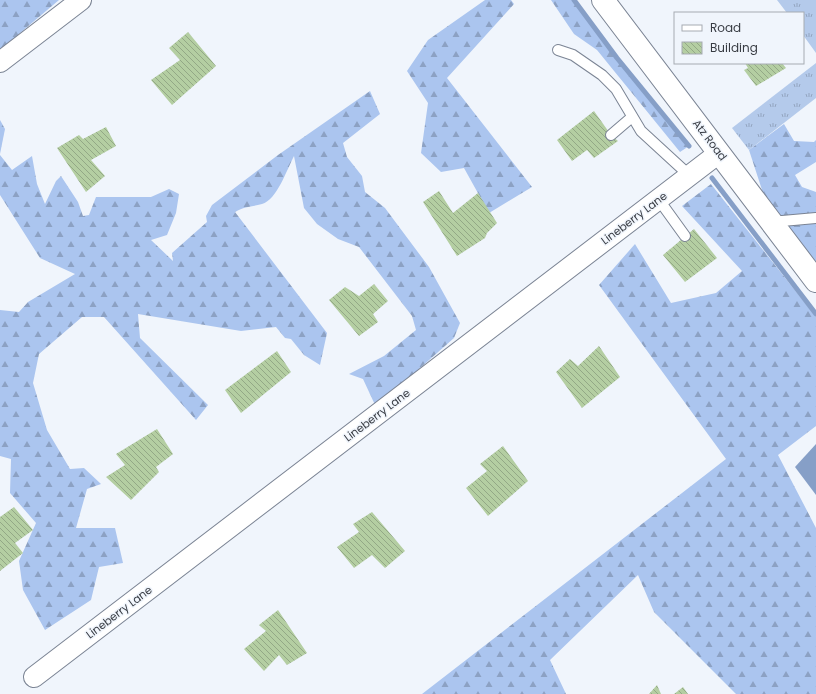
<svg xmlns="http://www.w3.org/2000/svg" width="816" height="694" font-family="Poppins,sans-serif">
  <style>
    .grass { fill: url(#grass-tufts) }
    .forest { fill: url(#forest-firs) }
    .water { fill: #869fc7 }
    .lines { fill: none; stroke-linecap: round; stroke-linejoin: round }
    .stream { stroke: #869fc7; stroke-width: 5 }
    .building { fill: url(#building-back-hatch) }
    .lane-casing { stroke: #7b8494; stroke-width: 12 }
    .street-casing { stroke: #7b8494; stroke-width: 22 }
    .secondary-casing { stroke: #7b8494; stroke-width: 24 }
    .lane { stroke: #fff; stroke-width: 10 }
    .street { stroke: #fff; stroke-width: 20 }
    .secondary { stroke: #fff; stroke-width: 22 }
    .labels { text-anchor: middle; dominant-baseline: central; stroke-width: 3; stroke-linejoin: round; paint-order: stroke }
    .street-label { font-size: 11px; fill: #383c43; stroke: #f0f5fc }
  </style>
  <defs>
    <pattern id="grass-tufts" width="24" height="20" patternUnits="userSpaceOnUse"><rect width="24" height="20" fill="#b4caeb"/><path d="M3 7l-1-3M5 7V3M7 7l1-3M15 17l-1-3M17 17v-4M19 17l1-3" fill="none" stroke="#93a5c0"/></pattern>
    <pattern id="forest-firs" width="22" height="20" patternUnits="userSpaceOnUse"><rect width="22" height="20" fill="#abc5ef"/><path d="M5 1l3.5 6h-7zM16 11l3.5 6h-7z" fill="#8ca1c3"/></pattern>
    <pattern id="building-back-hatch" width="6" height="6" patternUnits="userSpaceOnUse"><rect width="6" height="6" fill="#b4cea2"/><path d="M-1 5l2 2M0 0l6 6M5-1l2 2" fill="none" stroke="#93a886"/></pattern>
  </defs>
  <rect width="100%" height="100%" fill="#f0f5fc"/>
  <g class="grass">
    <path d="M777,0H816V53L803,35V13H787Z"/>
    <path d="M816,63V98L749,150L732,128Z"/>
  </g>
  <g class="forest">
    <path d="M0,0H59L0,50Z"/>
    <path d="M485,0H511L514,4L447,78L532,187L489,213L464,168L441,172L421,153L428,103L407,71L428,40Z"/>
    <path d="M551,0H574L617,58L689,146L680,152L597,50L574,34Z"/>
    <path d="M370,91L380,114L343,143L347,157L362,176L365,192L385,208L429,267L460,323L454,338L376,407L363,379L349,374L384,356L416,330L412,316L359,247L338,239L317,224L304,208L294,156C287,169 277,200 262,204C251,207 245,206 235,212L327,333L320,365L304,355L291,339L285,338L276,327L241,331L138,314L140,338L208,405L196,420L104,317H82L39,354L33,383L47,430L70,469L84,468L101,484L87,489L76,528H115L123,563L99,567L91,600L45,630L23,590L19,561L36,523L10,493L11,459L0,456V310L19,312L28,302L75,274L40,258L0,195V155L12,170L32,156L37,184L45,204L56,181L61,176L78,202L83,216L89,215L96,197H151L169,189L179,194L176,213L167,235L151,240L173,261L172,253L207,222L206,216L212,205L278,155Z"/>
    <path d="M0,120L5,129L0,154Z"/>
    <path d="M784,124L794,141L814,142L816,140V162L795,175L802,187L816,192V266L763,193L749,150Z"/>
    <path d="M711,184L816,317V426L778,455L816,528V694H736L654,612L638,575L550,660L566,694H422L726,459L599,285L635,244L671,303L716,293L742,271L682,206Z"/>
  </g>
  <path class="water" d="M816,444V495L795,467Z"/>
  <g class="lines">
    <g class="stream">
      <path d="M574,0L617,58L689,146"/>
      <path d="M712,178L816,314"/>
    </g>
  </g>
  <g class="building">
    <path d="M188,32L216,66L172,105L151,80L180,60L169,48Z"/>
    <path d="M745,63H782L786,68L756,86L744,70L748,68Z"/>
    <path d="M594,111L611,135L618,141L594,158L587,150L572,161L557,140Z"/>
    <path d="M106,127L116,146L91,160L105,176L86,192L57,148L79,135L83,139Z"/>
    <path d="M439,191L453,213L478,193L497,223L487,233L485,238L457,256L423,202Z"/>
    <path d="M694,229L717,258L685,282L663,255Z"/>
    <path d="M374,284L388,301L373,314L378,322L359,336L329,300L345,287L359,296Z"/>
    <path d="M599,346L620,377L582,408L556,372L570,359L578,366Z"/>
    <path d="M277,351L291,372L241,413L225,390Z"/>
    <path d="M157,429L173,454L156,467L159,472L131,500L106,477L125,465L116,454Z"/>
    <path d="M503,446L528,481L488,516L466,488L487,471L480,464Z"/>
    <path d="M14,507L33,530L15,543L23,553L0,571V517Z"/>
    <path d="M372,512L405,551L385,568L372,555L354,568L337,547L359,532L353,524Z"/>
    <path d="M278,610L307,653L287,665L279,655L264,671L244,649L266,631L259,625Z"/>
    <path d="M657,685L661,694H649Z"/>
    <path d="M683,687L688,694H674Z"/>
  </g>
  <g class="lines">
    <g class="lane-casing">
      <g id="lane">
        <path d="M558,50L573,55L602,75L616,89L641,131L690,176"/>
        <path d="M611,135L632,117"/>
        <path d="M659,200L685,236"/>
        <path d="M771,222L816,218"/>
      </g>
    </g>
    <g class="street-casing">
      <g id="street">
        <path d="M0,62L81,0"/>
        <path d="M34,677L719,153"/>
      </g>
    </g>
    <g class="secondary-casing">
      <path id="secondary" d="M603,0L816,281"/>
    </g>
    <use href="#lane" class="lane"/>
    <use href="#street" class="street"/>
    <use href="#secondary" class="secondary"/>
  </g>
  <g class="labels">
    <g class="street-label">
      <text transform="translate(710 140) rotate(53)">Atz Road</text>
      <text transform="translate(634 218) rotate(-37)">Lineberry Lane</text>
      <text transform="translate(377 415) rotate(-37)">Lineberry Lane</text>
      <text transform="translate(119 612) rotate(-37)">Lineberry Lane</text>
    </g>
  </g>
  <rect x="674" y="12" width="130" height="52" fill="#f0f5fc" stroke="#a6abb2"/>
  <rect x="682" y="25" width="20" height="6" fill="#ffffff" stroke="#a6abb2"/>
  <text x="710" y="32" font-size="12" fill="#383c43">Road</text>
  <rect x="682" y="42" width="20" height="12" fill="url(#building-back-hatch)" stroke="#a6abb2"/>
  <text x="710" y="52" font-size="12" fill="#383c43">Building</text>
</svg>
